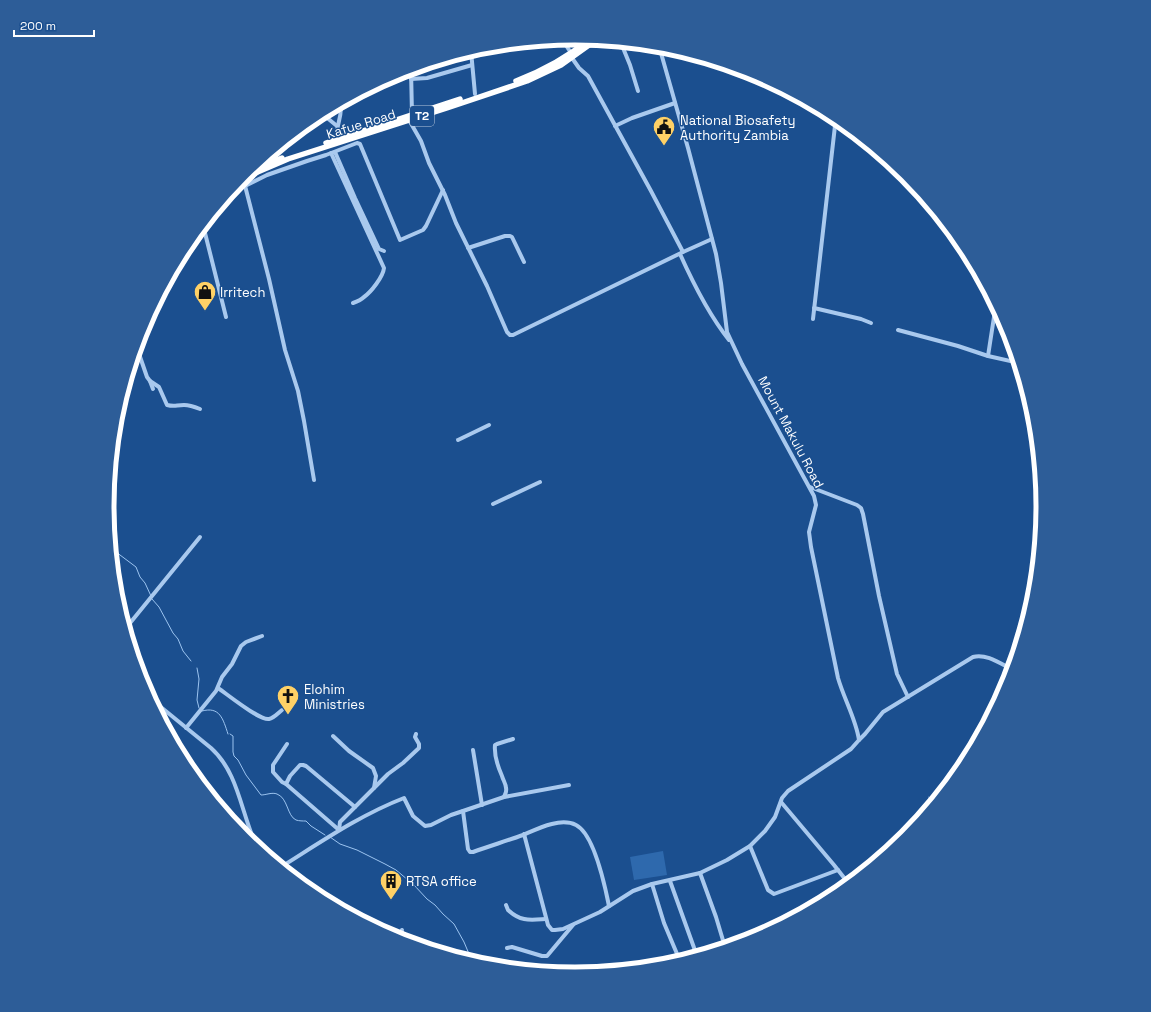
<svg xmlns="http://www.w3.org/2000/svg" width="1151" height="1012" font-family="'Space Grotesk',sans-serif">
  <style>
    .green { fill: #2e69ad }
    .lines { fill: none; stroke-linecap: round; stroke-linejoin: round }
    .stream { stroke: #9cc4f0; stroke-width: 1 }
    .minor { stroke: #a9c9ee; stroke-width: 4 }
    .highway { stroke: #fff; stroke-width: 5.5 }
    .labels { text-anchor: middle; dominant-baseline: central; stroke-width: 3; stroke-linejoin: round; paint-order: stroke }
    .shield { fill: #1b4f8f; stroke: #bbcadd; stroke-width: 1 }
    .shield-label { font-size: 12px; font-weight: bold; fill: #fff }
    .poi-label { font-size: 13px; fill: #fff; stroke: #1b4f8f; text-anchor: start }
    .street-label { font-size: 13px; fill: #fff; stroke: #1b4f8f }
    .rim { fill: none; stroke: #fff; stroke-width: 5 }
  </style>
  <rect width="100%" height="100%" fill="#1b4f8f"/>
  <path class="green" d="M663,851L667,875L634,880L630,857Z"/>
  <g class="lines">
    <g class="stream">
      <path d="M112,549L136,567L140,577L145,583L151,596"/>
      <path d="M152,599L159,607L173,633L178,639L183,651L191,661"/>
      <path d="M197,668L199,679L197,700L199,708"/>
      <path d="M202,711C220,706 223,719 228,734"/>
      <path d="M230,734L233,736V752L234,756L238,760L246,775L261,795C266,795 272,792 277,794C288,798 287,816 296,820C299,821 303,821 306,821L311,826L325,835"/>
      <path d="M929,797L931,806"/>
      <path d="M330,837L340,844L357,850L385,864L396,870L414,885L427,899L435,905L443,914L454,924L464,942L472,961"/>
    </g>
    <g class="minor">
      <path d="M562,39L571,53"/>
      <path d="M621,43L630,65L638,91"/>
      <path d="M471,51L475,94"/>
      <path d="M572,58L579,68L588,76L651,191L683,252"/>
      <path d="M411,69L412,115"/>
      <path d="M411,79L427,78L472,65"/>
      <path d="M324,112L326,117L337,126"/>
      <path d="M409,120L421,141L429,163L445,195L456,223L487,286L507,332L510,335H513L683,252L712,239"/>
      <path d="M615,126L632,118L675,103"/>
      <path d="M337,139C335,126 344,113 340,104"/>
      <path d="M335,152L355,198L379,249L384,251"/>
      <path d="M331,153L384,268C383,277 371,292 364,297C361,300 356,302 353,303"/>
      <path d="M243,178L269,279L285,350L298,391L304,421L314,480"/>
      <path d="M245,186L267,175L307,161L326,155L357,143L360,144L400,240L423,230L426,226L443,190"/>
      <path d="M203,225L226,317"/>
      <path d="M468,248L505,236H510L512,237L524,262"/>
      <path d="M680,254C693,283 709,315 729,340"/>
      <path d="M814,308L861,319L871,323"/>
      <path d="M813,319L836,117"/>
      <path d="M898,330L958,346L988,356L1019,363"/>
      <path d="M137,348L147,377L150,381L159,387L167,405C175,407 176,405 184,405C190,405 195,407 200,409"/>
      <path d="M988,356L996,304"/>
      <path d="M150,381L153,389"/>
      <path d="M458,440L489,425"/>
      <path d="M810,487L857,505L861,508L863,514L879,596L897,674L908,697"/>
      <path d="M493,504L540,482"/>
      <path d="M126,628L200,537"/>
      <path d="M218,688C227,694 260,721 269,719C274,718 278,713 282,710"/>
      <path d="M151,699L211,748C239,773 241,814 257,847"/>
      <path d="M186,728L216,691L222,677L232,664L241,646L246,642L262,636"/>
      <path d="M333,736L349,751L373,768L376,776L374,788"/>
      <path d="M859,740L865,734L883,712L973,657C986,653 1001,664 1013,670"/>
      <path d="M287,744L273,765V772L282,782L286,784L339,830"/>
      <path d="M473,750L482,805"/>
      <path d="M286,784L290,776L300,765H303L306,766L355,807"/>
      <path d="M569,785L504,797L463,811L468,849L470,852H473C490,846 506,841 523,835C537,829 560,817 576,825C594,834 605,886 609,906"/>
      <path d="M504,797C505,794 507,792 506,788C506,784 503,780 502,776C498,767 494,755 495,745L497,744L513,739"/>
      <path d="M781,802L834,865L849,884"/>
      <path d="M339,830L340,822L388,774L403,763L419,748V744L415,737L416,734"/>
      <path d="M524,834L548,925L552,930H555L563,929L600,912L633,891L652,884L700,873L727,860L750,846L765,831L775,817L782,798L788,791L851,749L859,740C856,719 844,699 838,678L811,547L809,532L816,505L814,496L742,364L727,332L721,283L716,254L688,148L659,46"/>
      <path d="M750,846L768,890L774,894L838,870"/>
      <path d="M281,867C321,842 360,815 404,798L413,816L425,826L431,825L451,815L463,811"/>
      <path d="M700,873L716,917L725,947"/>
      <path d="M670,881L697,956"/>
      <path d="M652,884L664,923L680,961"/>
      <path d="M506,905L508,910C521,922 530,920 546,919"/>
      <path d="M399,939L402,930"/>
      <path d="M507,948L512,947L542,956H547L573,925"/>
    </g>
    <g class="highway">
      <path d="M516,81C543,71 568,57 590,39"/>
      <path d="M326,143L460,99"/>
      <path d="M260,167L282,158"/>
      <path d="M241,179L288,159L447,108L527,81L561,65L596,40"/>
    </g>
  </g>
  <defs>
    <g id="civic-pin" transform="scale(1.15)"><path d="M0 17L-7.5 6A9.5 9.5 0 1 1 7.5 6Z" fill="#ffd166" stroke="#1b4f8f"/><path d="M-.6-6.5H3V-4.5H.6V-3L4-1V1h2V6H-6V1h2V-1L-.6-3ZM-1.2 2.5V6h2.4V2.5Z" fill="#111"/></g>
    <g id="shop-pin" transform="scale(1.15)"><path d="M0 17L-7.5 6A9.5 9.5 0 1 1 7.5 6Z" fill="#ffd166" stroke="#1b4f8f"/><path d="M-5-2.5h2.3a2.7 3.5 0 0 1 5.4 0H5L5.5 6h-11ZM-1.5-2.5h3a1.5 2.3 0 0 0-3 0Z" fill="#111"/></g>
    <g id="church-pin" transform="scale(1.15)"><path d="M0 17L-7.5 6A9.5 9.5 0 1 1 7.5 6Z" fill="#ffd166" stroke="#1b4f8f"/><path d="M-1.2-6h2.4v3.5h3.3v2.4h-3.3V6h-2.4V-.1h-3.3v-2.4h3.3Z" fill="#111"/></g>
    <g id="building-pin" transform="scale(1.15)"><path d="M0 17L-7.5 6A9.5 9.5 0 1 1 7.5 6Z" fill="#ffd166" stroke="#1b4f8f"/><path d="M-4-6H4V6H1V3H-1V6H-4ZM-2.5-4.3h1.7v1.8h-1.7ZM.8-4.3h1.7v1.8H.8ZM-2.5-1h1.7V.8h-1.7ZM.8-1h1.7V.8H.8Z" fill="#111"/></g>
  </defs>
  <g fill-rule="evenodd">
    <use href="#civic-pin" x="664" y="127"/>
    <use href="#shop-pin" x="205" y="292"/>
    <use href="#church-pin" x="288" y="696"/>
    <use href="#building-pin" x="391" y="881"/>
  </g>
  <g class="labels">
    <rect class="shield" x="410" y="106" width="24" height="20" rx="3"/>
    <g class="shield-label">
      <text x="422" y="116">T2</text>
    </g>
    <g class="poi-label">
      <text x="680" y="120">National Biosafety<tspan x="680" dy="15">Authority Zambia</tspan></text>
      <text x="220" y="292">Irritech</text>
      <text x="304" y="689">Elohim<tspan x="304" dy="15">Ministries</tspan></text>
      <text x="406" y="881">RTSA office</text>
    </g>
    <g class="street-label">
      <text transform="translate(361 124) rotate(-17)">Kafue Road</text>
      <text transform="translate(791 432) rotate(62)">Mount Makulu Road</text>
    </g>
  </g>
  <path d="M0 0H1151V1012H0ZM114 506a461 461 0 1 1 922 0a461 461 0 1 1-922 0Z" fill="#2d5d98" fill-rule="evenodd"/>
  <path class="rim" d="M114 506a461 461 0 1 1 922 0a461 461 0 1 1-922 0Z"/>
  <path d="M14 30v6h80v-6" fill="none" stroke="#ffffff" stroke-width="2"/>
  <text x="20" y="30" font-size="12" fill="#ffffff" stroke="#1b4f8f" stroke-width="3" paint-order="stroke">200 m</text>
</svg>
